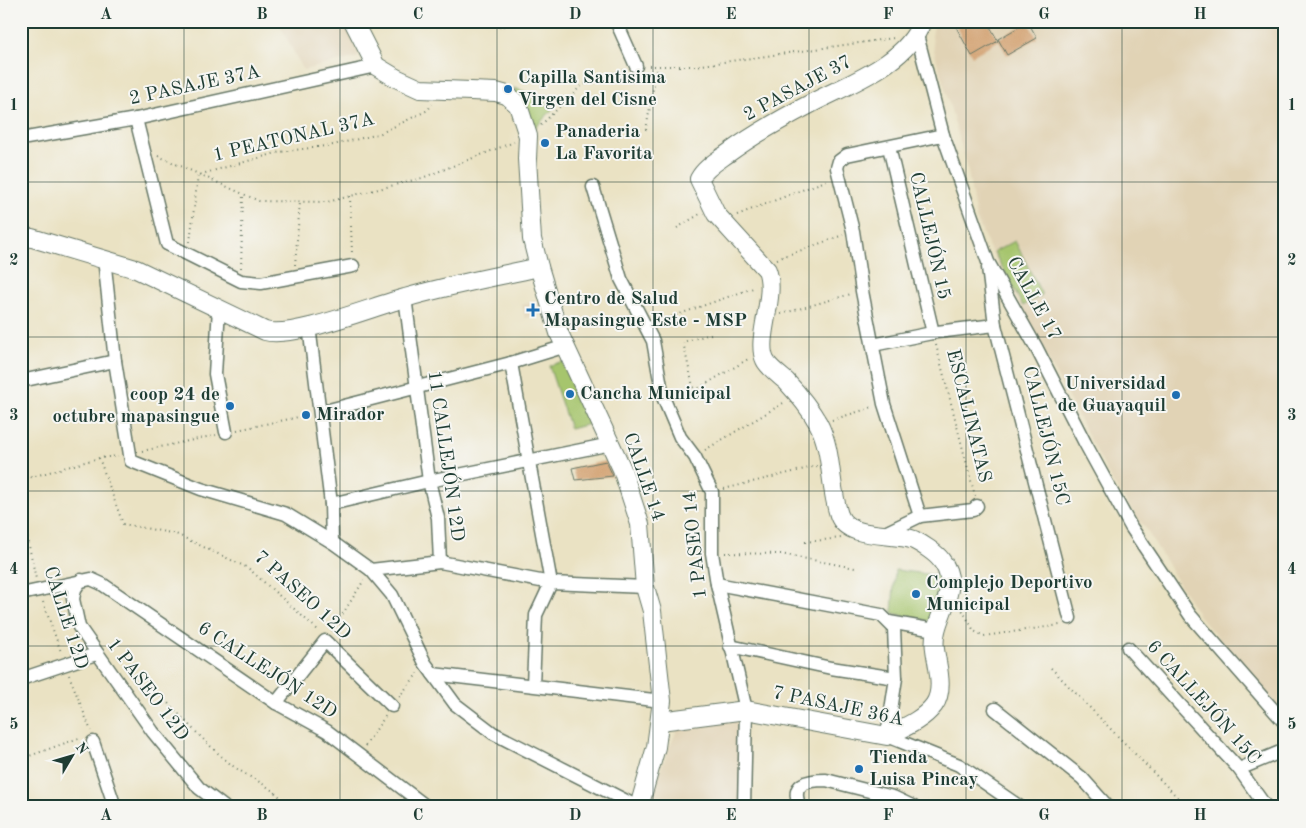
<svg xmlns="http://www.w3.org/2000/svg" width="1306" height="828" font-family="'Old Standard TT',serif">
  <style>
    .built { fill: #e1d3b5 }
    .green { fill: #a6c56d; stroke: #628150 }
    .building { fill: #d3a373 }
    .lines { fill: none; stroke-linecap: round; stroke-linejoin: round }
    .street-casing { stroke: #676; stroke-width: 15 }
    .secondary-casing { stroke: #676; stroke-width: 20 }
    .path { stroke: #676; stroke-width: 2; stroke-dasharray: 1 4; stroke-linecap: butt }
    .street { stroke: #fff; stroke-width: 12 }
    .secondary { stroke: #fff; stroke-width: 18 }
    .grid { fill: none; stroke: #1f3d34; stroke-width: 1; stroke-opacity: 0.55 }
    .poi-dot { fill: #1f6fb2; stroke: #f6f6f2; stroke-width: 2 }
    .labels { text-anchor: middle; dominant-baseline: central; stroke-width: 4; stroke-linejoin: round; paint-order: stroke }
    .poi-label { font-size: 19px; font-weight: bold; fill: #1f3d34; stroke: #f6f6f2; text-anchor: start }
    .street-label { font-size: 19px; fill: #1f3d34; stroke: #f6f6f2 }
    .neatline { fill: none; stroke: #1f3d34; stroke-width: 2 }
    .grid-label { font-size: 16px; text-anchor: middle; font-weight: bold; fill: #1f3d34 }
  </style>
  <rect width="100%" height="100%" fill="#f6f6f2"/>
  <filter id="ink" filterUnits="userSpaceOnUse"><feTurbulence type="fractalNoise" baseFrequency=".02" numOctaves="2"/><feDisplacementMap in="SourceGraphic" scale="10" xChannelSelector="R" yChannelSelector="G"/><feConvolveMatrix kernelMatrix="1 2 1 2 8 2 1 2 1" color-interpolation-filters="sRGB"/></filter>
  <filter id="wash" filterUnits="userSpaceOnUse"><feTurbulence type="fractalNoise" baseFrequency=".0096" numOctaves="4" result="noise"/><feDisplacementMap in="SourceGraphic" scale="20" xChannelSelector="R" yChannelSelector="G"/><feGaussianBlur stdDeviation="1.12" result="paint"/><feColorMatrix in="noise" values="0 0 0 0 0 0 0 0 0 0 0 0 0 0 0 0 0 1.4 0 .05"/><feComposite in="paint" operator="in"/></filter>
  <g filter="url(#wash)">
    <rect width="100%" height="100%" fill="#eae2c3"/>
    <g class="built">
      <path d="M278,21H345L359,57L303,70Z"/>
      <path d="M935,21H1285V715L1199,616L1146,529L1114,485L989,247L976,218L967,166L934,50L932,36Z"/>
      <path d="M540,300L544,314L525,318L522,305Z"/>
      <path d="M739,714L742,807H645L679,725Z"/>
    </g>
    <g class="green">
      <path d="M514,88C526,92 546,97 552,110L535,128L532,129Z"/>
      <path d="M1015,241L1042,295L1023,306L994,252Z"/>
      <path d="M566,360L593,423L570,429L549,366Z"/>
      <path d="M895,570L943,576L933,622L892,613Z"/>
    </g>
    <g id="blocks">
      <g class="building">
        <path d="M966,21H987L998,41L972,56L956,27Z"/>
        <path d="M1028,22L1037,38L1007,55L998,39Z"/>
        <path d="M606,461L613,476L575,480L572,468Z"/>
      </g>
    </g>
  </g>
  <g filter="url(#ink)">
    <use href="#blocks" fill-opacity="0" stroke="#676" stroke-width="1"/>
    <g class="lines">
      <g class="street-casing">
        <g id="street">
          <path d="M616,21L636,66"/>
          <path d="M917,35L943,135L988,262L1036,347L1085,443L1131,527L1190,615L1285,723"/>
          <path d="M136,119L167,244L241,281L261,283L353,266"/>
          <path d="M21,139L136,119L376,66"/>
          <path d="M889,147L933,333"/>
          <path d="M593,187L621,279L653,341L663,397L680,437L695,457L712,492V553L717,584L746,710L744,807"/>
          <path d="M104,258L115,361L131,461L201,489L286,514L332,542L371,570L392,595L425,663L455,704L493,733L638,807"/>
          <path d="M988,267L995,325L1070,618"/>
          <path d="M405,297L429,481L438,518L440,562L551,583L645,587"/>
          <path d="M219,308L215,374L226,432"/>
          <path d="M309,326L331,504L332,542"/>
          <path d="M873,345L937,332L995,325"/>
          <path d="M511,363L551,583L536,615L533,685"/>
          <path d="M21,381L115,361"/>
          <path d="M321,412L511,363L566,346"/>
          <path d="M331,504L429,481L611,444"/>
          <path d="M920,516L884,404L862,291L853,231L837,168L839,161L847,155L943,135"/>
          <path d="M881,535L920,516L973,510L977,506"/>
          <path d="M371,570L440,562"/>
          <path d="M81,580L75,589L73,599L79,627L153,732L199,788L224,807"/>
          <path d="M717,584L881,615L894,628L896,678"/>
          <path d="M21,594L91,579L102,584L276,703L327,731L427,807"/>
          <path d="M889,622L935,630"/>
          <path d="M730,646L831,668L896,678L887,736L959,765L1020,807"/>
          <path d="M1128,648L1239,769L1266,807"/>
          <path d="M433,674L662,701"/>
          <path d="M21,679L96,654"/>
          <path d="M276,703L325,641L392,706"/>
          <path d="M995,709L1082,778L1108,807"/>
          <path d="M93,742L115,807"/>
          <path d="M1239,769L1285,750"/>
          <path d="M800,807C789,783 808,780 826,780L893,797L914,807"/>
        </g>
      </g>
      <g class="secondary-casing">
        <g id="secondary">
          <path d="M353,21L376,66L396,78L420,89L496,92L507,95L518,105L528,136L527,159L532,239L539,267L559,333L622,469L640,524L645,587L652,611L662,701L656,747L639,807"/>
          <path d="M21,237L32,238L136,269L265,331C293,339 374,306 405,298C449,285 494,277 539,267"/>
          <path d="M660,721L746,710L887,736C903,728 923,720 934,705C945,689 937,666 935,649C930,618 965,590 941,560C936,553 922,544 914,540C893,532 848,540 839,515C829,485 833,451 818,423C809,407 798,394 786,381C779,375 768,367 765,360C755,339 777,296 767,270L716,214L699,179C705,168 717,161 727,154C753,135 783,118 812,103C848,84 908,63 922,21"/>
        </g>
      </g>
      <g class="path">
        <path d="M499,27L527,21"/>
        <path d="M649,66H695L894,38"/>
        <path d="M541,125L580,87L601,76L624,70"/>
        <path d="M646,130L657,66"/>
        <path d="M158,156L259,201L327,202L422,178L514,142"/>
        <path d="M350,196L352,254"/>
        <path d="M737,215L828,180"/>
        <path d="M677,228L700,214"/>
        <path d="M190,242L198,175L280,152L333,145L379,134L428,110L432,104"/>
        <path d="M777,259L843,235"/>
        <path d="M295,265L300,202"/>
        <path d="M241,268L243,195"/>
        <path d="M781,314L851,294"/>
        <path d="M657,322L756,287"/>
        <path d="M711,334L683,342L694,391L750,358"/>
        <path d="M936,345L975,496"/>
        <path d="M832,420L873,407"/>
        <path d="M237,430L308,415"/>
        <path d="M705,450L785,402"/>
        <path d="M142,451L216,435"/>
        <path d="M99,458L123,524L176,534L248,568L318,630"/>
        <path d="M21,480L99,458L118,456"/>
        <path d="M724,489L817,466"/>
        <path d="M21,508L36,579"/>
        <path d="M805,542L841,538"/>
        <path d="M725,553L781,554L855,568"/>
        <path d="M43,602L61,652"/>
        <path d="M960,606L974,631L984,636L1060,625"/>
        <path d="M332,631L364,580"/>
        <path d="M1051,668L1187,807"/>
        <path d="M69,675L91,731"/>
        <path d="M147,682C174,708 204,743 233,766C254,781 272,785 289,807"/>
        <path d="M399,697L418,673"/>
        <path d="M365,746L386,715"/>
        <path d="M21,759L82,737"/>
      </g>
      <use href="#street" class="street"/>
      <use href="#secondary" class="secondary"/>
    </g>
  </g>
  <path class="grid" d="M184,21V807M340,21V807M497,21V807M653,21V807M809,21V807M966,21V807M1122,21V807M21,182H1285M21,337H1285M21,491H1285M21,646H1285"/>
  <g class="poi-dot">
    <circle cx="508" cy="89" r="5"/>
    <circle cx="545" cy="143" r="5"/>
    <path d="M530.5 302.5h5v5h5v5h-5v5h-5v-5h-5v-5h5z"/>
    <circle cx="570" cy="394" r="5"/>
    <circle cx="1176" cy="395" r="5"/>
    <circle cx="230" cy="406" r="5"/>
    <circle cx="306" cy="415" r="5"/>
    <circle cx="916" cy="594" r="5"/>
    <circle cx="859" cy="769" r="5"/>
  </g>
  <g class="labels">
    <g class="poi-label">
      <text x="518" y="78">Capilla Santisima<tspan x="518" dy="22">Virgen del Cisne</tspan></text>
      <text x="555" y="132">Panaderia<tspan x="555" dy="22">La Favorita</tspan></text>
      <text x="544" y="299">Centro de Salud<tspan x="544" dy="22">Mapasingue Este - MSP</tspan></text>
      <text x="1166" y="384" text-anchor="end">Universidad<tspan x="1166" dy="22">de Guayaquil</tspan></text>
      <text x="580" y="394">Cancha Municipal</text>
      <text x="220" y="395" text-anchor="end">coop 24 de<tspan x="220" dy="22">octubre mapasingue</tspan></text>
      <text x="316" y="415">Mirador</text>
      <text x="926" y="583">Complejo Deportivo<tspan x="926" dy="22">Municipal</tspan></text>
      <text x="869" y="758">Tienda<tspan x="869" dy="22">Luisa Pincay</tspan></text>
    </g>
    <g class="street-label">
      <text transform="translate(195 86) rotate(-12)">2 PASAJE 37A</text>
      <text transform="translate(798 89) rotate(-28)">2 PASAJE 37</text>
      <text transform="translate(294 138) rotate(-13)">1 PEATONAL 37A</text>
      <text transform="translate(929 236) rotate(77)">CALLEJÓN 15</text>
      <text transform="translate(1033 299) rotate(61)">CALLE 17</text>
      <text transform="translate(968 416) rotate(76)">ESCALINATAS</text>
      <text transform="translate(1045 436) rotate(76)">CALLEJÓN 15C</text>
      <text transform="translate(445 456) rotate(82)">11 CALLEJÓN 12D</text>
      <text transform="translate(643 477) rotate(71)">CALLE 14</text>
      <text transform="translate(696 545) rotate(-96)">1 PASEO 14</text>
      <text transform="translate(302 596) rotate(42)">7 PASEO 12D</text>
      <text transform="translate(65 618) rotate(72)">CALLE 12D</text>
      <text transform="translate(267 671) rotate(33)">6 CALLEJÓN 12D</text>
      <text transform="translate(147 690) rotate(53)">1 PASEO 12D</text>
      <text transform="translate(1203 703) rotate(48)">6 CALLEJÓN 15C</text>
      <text transform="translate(838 707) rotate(12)">7 PASAJE 36A</text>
    </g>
  </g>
  <rect width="1306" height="828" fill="none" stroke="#f6f6f2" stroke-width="55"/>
  <g transform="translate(72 756) rotate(52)" stroke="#f6f6f2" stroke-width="4" paint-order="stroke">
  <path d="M0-4L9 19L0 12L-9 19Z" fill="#1f3d34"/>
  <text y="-8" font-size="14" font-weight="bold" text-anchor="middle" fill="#1f3d34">N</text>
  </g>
  <rect x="28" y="28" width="1250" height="772" class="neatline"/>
  <g class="grid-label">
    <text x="106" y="19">A</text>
    <text x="262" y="19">B</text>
    <text x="418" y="19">C</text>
    <text x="575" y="19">D</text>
    <text x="731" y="19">E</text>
    <text x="888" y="19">F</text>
    <text x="1044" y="19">G</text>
    <text x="1200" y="19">H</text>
    <text x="14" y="110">1</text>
    <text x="1292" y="110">1</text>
    <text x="14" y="265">2</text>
    <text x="1292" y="265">2</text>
    <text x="14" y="420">3</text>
    <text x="1292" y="420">3</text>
    <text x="14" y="574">4</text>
    <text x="1292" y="574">4</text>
    <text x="14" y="729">5</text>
    <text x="1292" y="729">5</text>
    <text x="106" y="820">A</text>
    <text x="262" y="820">B</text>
    <text x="418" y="820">C</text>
    <text x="575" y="820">D</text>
    <text x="731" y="820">E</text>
    <text x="888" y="820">F</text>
    <text x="1044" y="820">G</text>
    <text x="1200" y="820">H</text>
  </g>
</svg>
